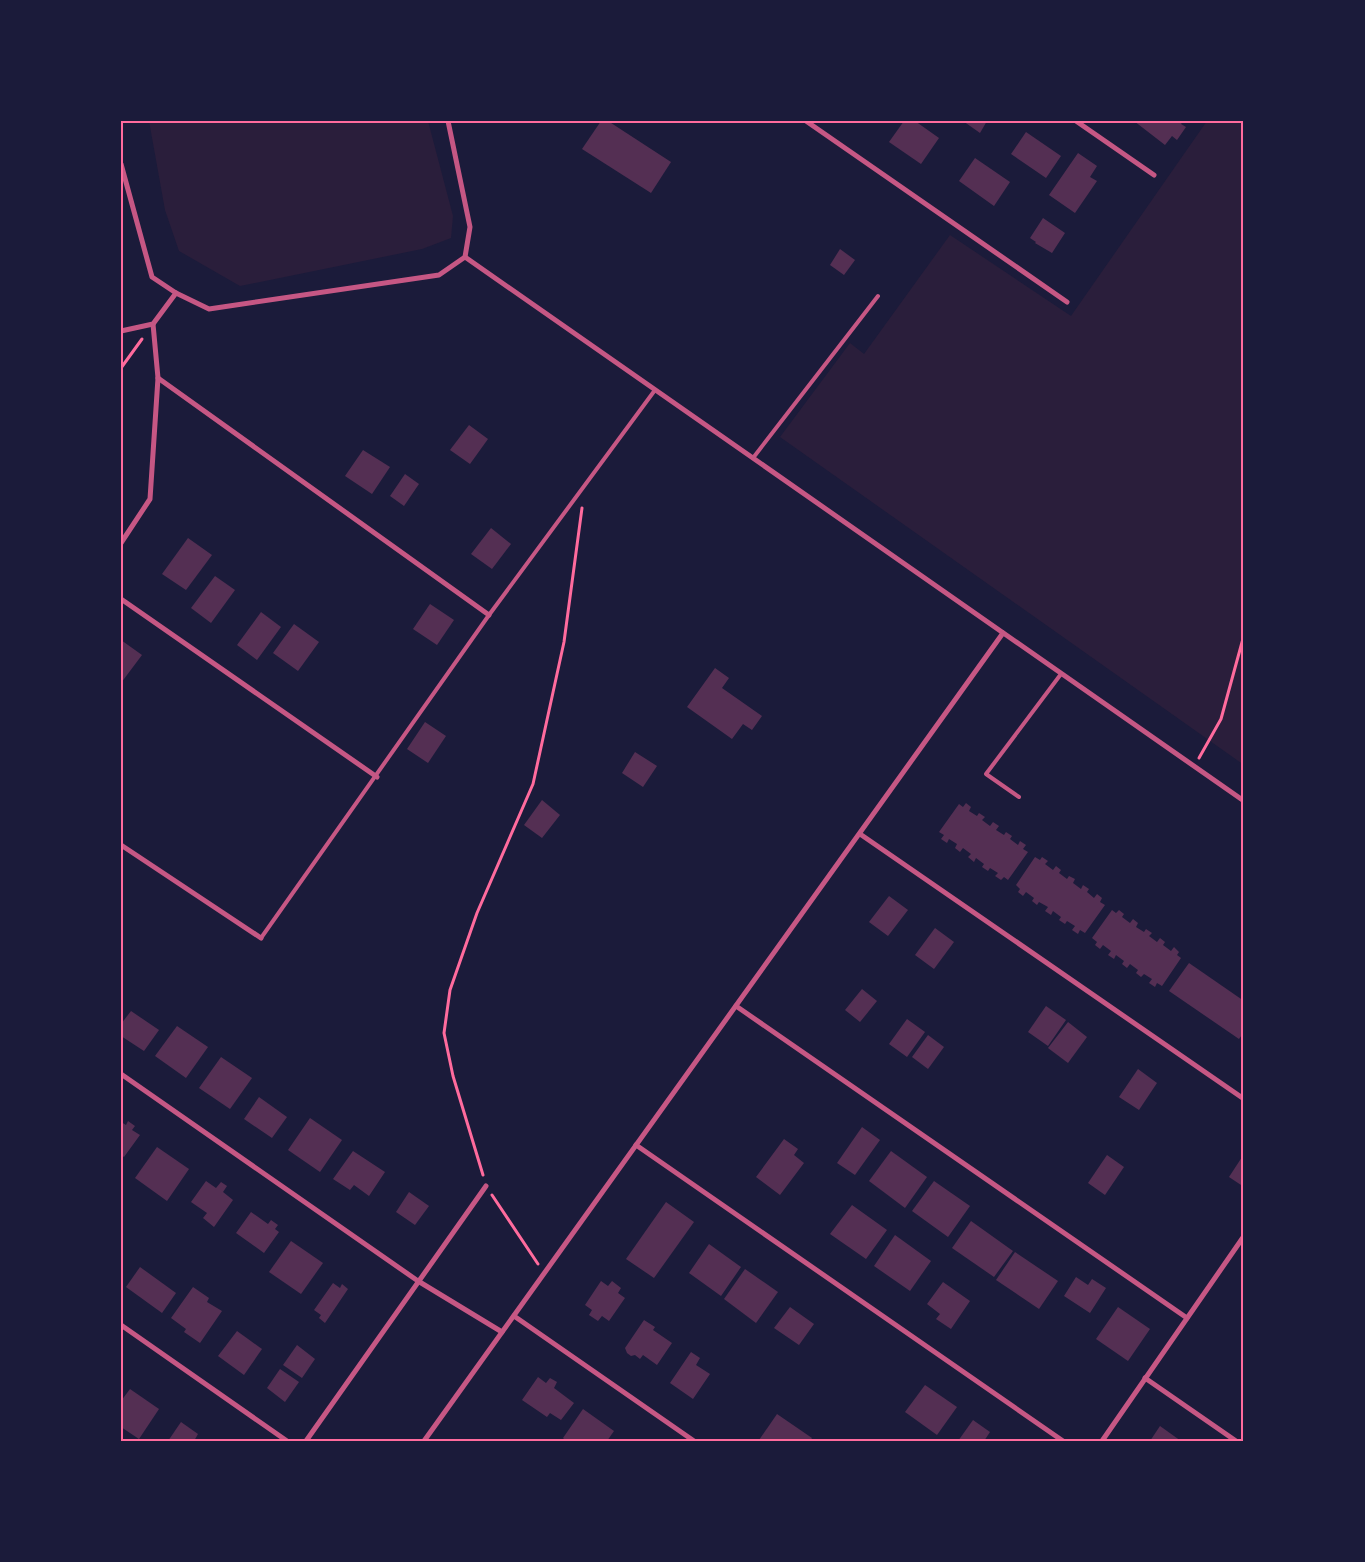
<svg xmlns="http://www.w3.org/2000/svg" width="1365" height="1562" font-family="Raleway,sans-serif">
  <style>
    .green { fill: #2a1e3b }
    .building { fill: #542f53 }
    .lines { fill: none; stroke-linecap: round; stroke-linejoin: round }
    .path { stroke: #ff6b9d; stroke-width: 3 }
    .service { stroke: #c65784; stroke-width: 4 }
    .minor { stroke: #c65784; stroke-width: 5 }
    .neatline { fill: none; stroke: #ff6b9d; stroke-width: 2 }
  </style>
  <rect width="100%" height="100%" fill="#1b1b3a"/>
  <g class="green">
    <path d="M149,121H428L453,216L451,238L422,249L240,286L179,251L165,210Z"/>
    <path d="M1207,121H1244V765L780,437L850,343L864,354L950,235L1071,316Z"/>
  </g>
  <g class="building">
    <path d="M601,121H608L671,162L651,193L582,149Z"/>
    <path d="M904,121H915L939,138L921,164L889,142Z"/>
    <path d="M963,121H987L980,133Z"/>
    <path d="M1134,121H1183L1181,124L1186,127L1177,140L1172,136L1165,145Z"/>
    <path d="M1026,132L1061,156L1046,178L1011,154Z"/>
    <path d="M1078,153L1097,166L1090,177L1097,181L1075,213L1049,195Z"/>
    <path d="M975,158L1010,182L994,206L959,181Z"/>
    <path d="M1043,218L1065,233L1052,253L1035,243L1036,242L1030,238Z"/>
    <path d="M840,249L855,260L844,275L830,265Z"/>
    <path d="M469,425L488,439L470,464L450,450Z"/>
    <path d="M363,450L390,467L372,494L345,476Z"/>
    <path d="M405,474L419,484L404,506L390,496Z"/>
    <path d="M491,528L511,544L492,569L471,554Z"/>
    <path d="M188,538L212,555L186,590L162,574Z"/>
    <path d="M215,576L235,590L211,623L191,608Z"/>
    <path d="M430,604L454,620L437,645L413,629Z"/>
    <path d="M261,612L281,627L257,660L237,645Z"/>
    <path d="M294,624L319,642L298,671L273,653Z"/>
    <path d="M121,640L142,655L121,683Z"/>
    <path d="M715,668L729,678L722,688L762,716L752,730L743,724L732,739L687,707Z"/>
    <path d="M425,722L446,736L428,763L407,749Z"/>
    <path d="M635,752L657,766L643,787L622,773Z"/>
    <path d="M542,800L560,815L542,838L524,825Z"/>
    <path d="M966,803L971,807L969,811L977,816L979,813L985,817L982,820L990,826L993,822L999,826L996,830L1004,835L1006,832L1012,836L1010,839L1018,845L1020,841L1026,845L1023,849L1028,852L1008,880L1004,877L1001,880L995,876L998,873L990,868L988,871L982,867L984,864L976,858L974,862L968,857L971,854L963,848L960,852L955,848L957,844L949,839L947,843L941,839L944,835L939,832L959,804L963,807Z"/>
    <path d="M1035,857L1040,860L1042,857L1048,861L1045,864L1053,870L1056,866L1061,870L1059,873L1067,879L1069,876L1075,879L1073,883L1081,889L1083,885L1089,889L1087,892L1094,898L1097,894L1102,898L1100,902L1105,905L1085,933L1080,930L1078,934L1072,930L1075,926L1067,921L1065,924L1059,920L1061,917L1053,911L1051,915L1045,911L1048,907L1039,902L1037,905L1032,901L1034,898L1026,892L1023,896L1018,892L1020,889L1016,885Z"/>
    <path d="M889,896L908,910L888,936L869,922Z"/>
    <path d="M1112,910L1116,913L1119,910L1124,914L1122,917L1130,923L1133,919L1138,923L1136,927L1144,932L1146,929L1152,933L1149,936L1157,942L1160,938L1165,942L1163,945L1171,951L1174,947L1179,952L1177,955L1181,958L1162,986L1157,983L1155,987L1149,983L1152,979L1144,974L1141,977L1136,973L1138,970L1130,964L1127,968L1122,964L1124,961L1116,955L1114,959L1108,955L1111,951L1103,945L1100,949L1095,945L1097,942L1092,938Z"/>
    <path d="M935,928L954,942L934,969L915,955Z"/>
    <path d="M1189,963L1244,1001V1032L1239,1039L1169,991Z"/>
    <path d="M862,989L877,1001L860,1022L845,1010Z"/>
    <path d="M1046,1006L1066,1020L1048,1046L1028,1032Z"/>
    <path d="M131,1011L159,1030L144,1051L121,1036V1024Z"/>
    <path d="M907,1019L925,1032L907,1057L889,1044Z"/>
    <path d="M1068,1022L1087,1037L1068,1063L1048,1048Z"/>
    <path d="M177,1026L208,1047L186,1078L155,1056Z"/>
    <path d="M928,1035L944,1047L928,1069L912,1057Z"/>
    <path d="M221,1057L252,1078L230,1109L199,1088Z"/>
    <path d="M1138,1069L1157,1083L1139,1110L1119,1097Z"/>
    <path d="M259,1097L287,1117L272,1138L244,1119Z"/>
    <path d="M310,1118L342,1140L320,1172L288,1150Z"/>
    <path d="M128,1121L135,1126L132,1130L140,1135L124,1157L121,1155V1122L126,1125Z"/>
    <path d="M862,1127L880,1140L855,1175L837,1163Z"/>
    <path d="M784,1139L798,1149L794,1155L804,1163L780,1195L756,1177Z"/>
    <path d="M157,1147L189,1169L167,1201L135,1178Z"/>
    <path d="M353,1151L385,1172L369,1196L354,1185L350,1190L333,1179Z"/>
    <path d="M891,1151L927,1177L905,1208L869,1181Z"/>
    <path d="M1244,1154V1187L1229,1177Z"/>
    <path d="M1107,1155L1124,1167L1105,1195L1088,1183Z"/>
    <path d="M206,1181L216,1188L221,1182L227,1186L223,1192L233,1200L214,1227L203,1218L207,1213L191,1202Z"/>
    <path d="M934,1181L970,1206L948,1237L912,1211Z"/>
    <path d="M409,1192L429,1206L415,1225L396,1212Z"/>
    <path d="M666,1202L694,1222L654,1278L626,1259Z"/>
    <path d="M852,1205L887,1230L866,1259L830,1234Z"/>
    <path d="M251,1212L268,1224L271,1220L278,1225L275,1229L279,1232L264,1253L236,1233Z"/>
    <path d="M971,1221L1013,1251L994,1277L952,1248Z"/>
    <path d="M895,1235L931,1261L910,1291L874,1266Z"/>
    <path d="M291,1241L323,1263L301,1294L269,1272Z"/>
    <path d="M709,1244L741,1267L721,1296L689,1273Z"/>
    <path d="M1015,1252L1058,1281L1039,1309L996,1280Z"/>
    <path d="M140,1267L176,1293L162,1313L126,1287Z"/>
    <path d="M745,1269L778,1292L756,1323L724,1299Z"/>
    <path d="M1076,1277L1088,1285L1092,1279L1106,1288L1090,1313L1064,1296Z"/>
    <path d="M601,1281L608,1286L612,1281L621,1288L618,1293L625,1298L609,1321L602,1316L598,1321L589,1315L592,1310L585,1305Z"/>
    <path d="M943,1282L970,1301L951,1329L936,1319L940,1314L927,1304Z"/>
    <path d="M333,1283L340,1288L342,1284L348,1289L325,1323L319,1318L321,1315L314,1310Z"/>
    <path d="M193,1287L209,1298L207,1302L222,1311L200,1343L184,1332L186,1329L171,1318Z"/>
    <path d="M790,1307L814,1324L799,1345L774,1328Z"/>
    <path d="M1118,1307L1150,1329L1128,1361L1096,1339Z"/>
    <path d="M644,1320L655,1327L653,1330L672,1343L657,1365L643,1355L640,1359L635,1355L631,1356L627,1353L625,1348Z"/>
    <path d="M237,1331L262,1349L244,1375L218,1356Z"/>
    <path d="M297,1345L315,1359L302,1378L283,1365Z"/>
    <path d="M691,1352L700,1358L696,1365L710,1374L693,1399L670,1383Z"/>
    <path d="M280,1369L299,1382L285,1402L267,1388Z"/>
    <path d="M538,1377L546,1383L550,1378L557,1382L554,1388L574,1403L561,1420L550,1413L547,1417L522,1400Z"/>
    <path d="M925,1385L957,1407L937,1435L905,1412Z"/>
    <path d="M130,1389L159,1409L139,1439L121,1427V1401Z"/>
    <path d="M583,1409L614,1431L607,1441H566L563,1438Z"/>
    <path d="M777,1414L812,1438L810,1441L759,1440Z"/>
    <path d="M973,1420L990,1432L984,1441H958Z"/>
    <path d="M181,1422L198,1434L194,1441H168Z"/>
    <path d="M1160,1426L1181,1441H1150Z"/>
  </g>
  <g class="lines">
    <g class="path">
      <path d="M121,368L142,339"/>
      <path d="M1199,758L1221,719L1244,635"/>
      <path d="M483,1175L453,1076L444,1033L450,990L477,913L533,784L564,642L582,508"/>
      <path d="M492,1195L538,1264"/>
    </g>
    <g class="service">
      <path d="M753,458L878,296"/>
      <path d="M1019,797L986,774L1061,674"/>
      <path d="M261,938L489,615L655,390"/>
    </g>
    <g class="minor">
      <path d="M806,121L1067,302"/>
      <path d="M1076,121L1154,175"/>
      <path d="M121,164L152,277L176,293L209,309L439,275L465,257L470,227L448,121"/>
      <path d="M465,257L1244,801"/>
      <path d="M121,331L153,324L176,293"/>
      <path d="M158,378L489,615"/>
      <path d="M121,543L150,499L158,378L153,324"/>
      <path d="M121,599L377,777"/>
      <path d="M860,834L1244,1099"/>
      <path d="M121,845L261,938"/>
      <path d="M736,1006L1187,1318"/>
      <path d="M121,1074L418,1281L502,1332"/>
      <path d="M636,1145L1063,1441"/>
      <path d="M514,1316L694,1441"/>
      <path d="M121,1325L287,1441"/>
      <path d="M1145,1378L1236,1441"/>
      <path d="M306,1441L486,1186"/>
      <path d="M424,1441L1003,633"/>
      <path d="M1102,1441L1244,1236"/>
    </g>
  </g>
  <rect width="1365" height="1562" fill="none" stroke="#1b1b3a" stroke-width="245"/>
  <rect x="122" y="122" width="1120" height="1318" class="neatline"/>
</svg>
